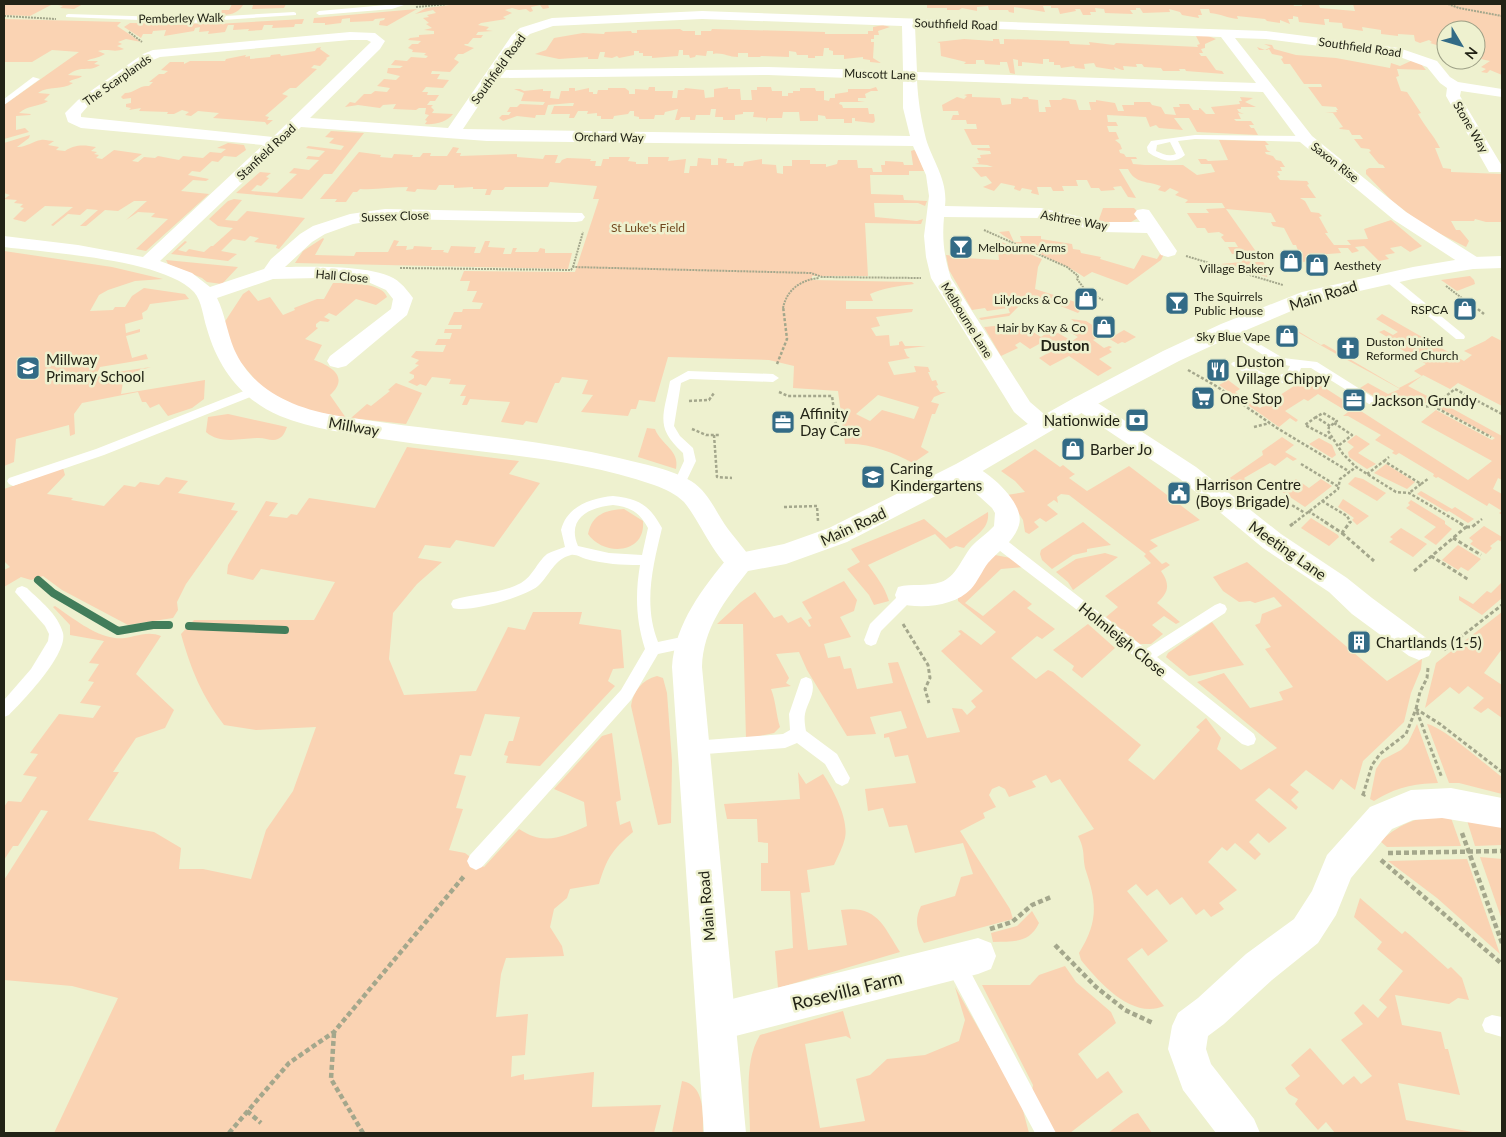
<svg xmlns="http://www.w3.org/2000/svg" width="1506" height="1137" font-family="Lato,sans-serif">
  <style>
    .green { fill: #fad3b3; fill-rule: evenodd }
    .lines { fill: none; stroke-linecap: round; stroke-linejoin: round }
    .stream { stroke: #427d5a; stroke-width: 8 }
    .path-far3 { stroke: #a4a78c; stroke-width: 2; stroke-dasharray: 2 1; stroke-linecap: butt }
    .path-far2 { stroke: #a4a78c; stroke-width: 2.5; stroke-dasharray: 3 2; stroke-linecap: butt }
    .path-far1 { stroke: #a4a78c; stroke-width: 3; stroke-dasharray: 4 2.5; stroke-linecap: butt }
    .path { stroke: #a4a78c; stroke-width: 4.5; stroke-dasharray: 5 3; stroke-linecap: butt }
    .service { fill: #fff; fill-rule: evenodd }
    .minor { fill: #fff; fill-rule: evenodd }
    .tertiary { fill: #fff; fill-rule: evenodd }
    .labels { text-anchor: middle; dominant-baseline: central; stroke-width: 5; stroke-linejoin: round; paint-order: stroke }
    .far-street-label { font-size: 12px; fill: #222316; stroke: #eef1cf }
    .far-park-label { font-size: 12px; fill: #71471d; stroke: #eef1cf }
    .far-poi-label { font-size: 12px; fill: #222316; stroke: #eef1cf; text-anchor: end }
    .street-label { font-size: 15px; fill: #222316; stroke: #eef1cf }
    .far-quarter-label { font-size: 15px; font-weight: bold; fill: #222316; stroke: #eef1cf }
    .poi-label { font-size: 15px; fill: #222316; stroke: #eef1cf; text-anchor: start }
    .near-street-label { font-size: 18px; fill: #222316; stroke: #eef1cf }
  </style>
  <rect width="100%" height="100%" fill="#eef1cf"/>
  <g class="green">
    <path d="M4,4H83L74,9L60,8L63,6L53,4L30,16L4,15Z"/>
    <path d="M232,4H286L284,8L252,9L253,5H243C238,14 229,15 219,15L222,10H229Z"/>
    <path d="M457,4H548L549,8L543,9L540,5L531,7L533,11L530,12L526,9L519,10L512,8L505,10L512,13L503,17L506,19L481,23L478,25L489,27L486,30L493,31L478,32L476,35H483L481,38H473L468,44H465L464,45L474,48L463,54H458L454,59L459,62L450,72L432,71L431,74H440L437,79L449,80L443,88L426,87L422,92H428L427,95H439L435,101H430L427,105H433L431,107L434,110L432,113L453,114C447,122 435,125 425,124L427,121L425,120L429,115L425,114L426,108H419L416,110L393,109L396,104L383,105L380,108L358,105L345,107L350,102L355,103L364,94H371L375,91L387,92L390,88L377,86L384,79L396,80L400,76L387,73L388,68H400L403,66L391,65L395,60L407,61L411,57L426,58L428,56L424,55L426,53L412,52L413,50L408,48L412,44H418L421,41L408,40L410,38L419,37V35L434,34V31L424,30L432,28L426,24L429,23L423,18L429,17L427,15L436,13L433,10L415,14L426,8Z"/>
    <path d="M927,4H1293L1294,6H1302V4L1319,5L1320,8L1355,11L1353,4H1502V75L1490,70L1487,73L1481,72L1486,69L1481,67L1490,61L1476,58V30H1446V48L1430,43L1432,42L1429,40L1420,43L1415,41L1414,35L1398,34V36L1381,34V30L1362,27L1363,31L1343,28L1342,23L1329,22V19H1324L1325,25L1299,22L1298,17L1293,16V19H1288L1290,24L1280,20V23L1267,21L1265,19L1237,16L1238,19C1227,18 1221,14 1210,13L1209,9H1200L1202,15H1198L1199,18L1182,15L1180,12L1169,9L1170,12L1143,13L1140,8H1136V10H1130L1133,14L1105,13L1104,9L1095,8L1096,12H1090L1091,15H1083L1080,9H1075L1076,11L1060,14L1058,8H1051V6H1043L1045,12L1014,7V13L1009,12L1008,10H989L988,6L977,7V11L962,8L959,10H947V8H927Z"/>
    <path d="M417,9L387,26L379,25L380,21L384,20L385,18L375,19L373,21L350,22V18L342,19L341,23L325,25V23H313L314,18Z"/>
    <path d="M4,19L121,22L117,26L141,42L126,39L118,42L122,44L117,46L124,49C114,53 108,48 98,51L105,54C97,59 91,58 87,61H98L94,64L100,65C88,73 82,64 68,75L82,76C78,80 73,78 69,82L73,83C61,91 49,85 38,93L50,94L44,100L48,101C39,107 28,105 19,113L31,114L30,115L16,116V130L25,128L29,132L4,139V105L79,52L52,50L32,62H4Z"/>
    <path d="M304,19L302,24H295L294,27L272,28L273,25H264L262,30L248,31L249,29L233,30L234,25H228L225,32L208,34L209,31L199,32L200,27L195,28L194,31L164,36L166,30L153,31L152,34H143L141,38L124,27L130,23L216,24Z"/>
    <path d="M883,25L890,27L878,31L879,35H874V39H871V42H874L873,58L881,63L870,62V60L863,59V57L844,59V55H833V51L829,50V48H824L823,56H815V58H808V55H797L796,52L789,51V57L761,56L760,57H748V53H738V57C727,57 723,52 713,54V51H707L706,56L696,55L695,57L690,58L689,55H683V50H679L678,56L652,58V56H643V53H639V51H634V55L619,58L617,56L612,58L604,57L605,52H600L598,59H588V57L559,59L535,54L546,50L554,38L583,33L604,34L605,32L631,31L632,33H637V30L680,29L683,31H695V35H701V31H711L712,29L825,32V34H868V31H873V27Z"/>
    <path d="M1196,36H1208L1216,39L1205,44V48L1201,49L1203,53H1199L1201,56H1206L1216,70L1222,71L1224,74L1186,71L1185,69H1179L1180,71H1163L1161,68L1144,67L1142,64H1136L1137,67L1123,66L1124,70H1122L1114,67L1115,70L1096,67L1094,63L1084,64L1085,69L1075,68L1074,66L1061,68L1060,65H1054V62H1049V59H1043V64L1022,62V66H1018V60L1013,59L1015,74L1010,73L1007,62H1000V65L985,64L984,60H976V64H964L966,62L941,56L940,43L937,42L964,39L993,41V39H999L1000,44H1004V39L1069,41L1070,44L1090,45L1089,42L1114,45L1116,43L1198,47L1197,45L1200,44Z"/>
    <path d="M1264,44L1272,45L1274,49L1296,55L1336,58L1390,68L1391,63L1400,66L1413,60L1421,64L1426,70L1397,69L1399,76L1396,77L1401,91L1407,92L1421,113L1418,114C1425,127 1433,134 1440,148H1435L1443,168L1451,169V172L1502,174V222H1486L1475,219L1474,221H1451L1456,230H1460L1469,241L1466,247L1423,225L1391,200L1366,174V170L1369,168H1385L1383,165L1379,164L1369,152L1371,151L1369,149L1361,148L1354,139H1363L1360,135H1352L1349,130L1340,129L1339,128L1343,127L1333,113H1325L1337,112L1336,110H1338L1336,107L1322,106L1308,87H1322L1321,84H1304L1290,64H1284L1281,59L1283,58L1282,56L1272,54L1269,49L1267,50H1259L1257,47L1265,50L1271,47Z"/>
    <path d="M321,47L320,49L330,56L326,58L327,59L320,66L314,65L311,68L317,69L296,88H290L282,94L288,96L265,116L269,117L267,120H273L267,125L265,122L213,118L219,113L198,111L191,116L185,115L189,112L182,110L174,114H167L168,112L139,111L141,108L129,110L131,108L126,107V104L131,103V98L123,99L121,97L125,93C135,93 139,85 149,86L153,82H149L159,74H164L168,71L161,70L170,62H184V64L190,61H225L226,59L246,55L245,57L250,56V59L270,57L271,55L280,54L281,56L315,51L317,48Z"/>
    <path d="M649,87H655V91H673L672,98H677L678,90H684L685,88L704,90L705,98L714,97V89L728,87V89H740L741,100H752L751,90H757V87H771L772,91H782V96H788V93H793V91H800V88H815L816,91H824V100L829,101L830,98H835V94L848,92V89H870L876,87L878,91H871L865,94L866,98H858V101L865,102H840L839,104L842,105L843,108H868L869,114H874L875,121L873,123L855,121V118H852V123H844V119H826L825,116L818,115V121H800L799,112H783L782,118H768L766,122V118L753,117L754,112H743V114L735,115V120H723V117H715L716,109H711L710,115H696L695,120H690V117H681L679,120H675L678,109L665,112L664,115H655L654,119H639V117L634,116V111H630L628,114L614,116L613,119H601V116H597V113L587,114L588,111H578L574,118H569L570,114H551L554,106H573L574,103H571L548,105L545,115H536L535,118L517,116L503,121L499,118L502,115H509L511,112H507L510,107H517L520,104L543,105L545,102L521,101L524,93L514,89H520L524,91L543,89V91H551L550,98L559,99L561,91H569V88H575V91L589,88V92H593V94H597L598,90H608V88H625L629,91V94H635V89L648,90Z"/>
    <path d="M968,94H972V97L1000,98L1002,105L1011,104V98L1022,99L1023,97H1028L1029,99L1038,100L1039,112H1046L1045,107H1051L1049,100H1061L1063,98L1076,100L1079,110H1091L1089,102H1096V100L1115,103L1118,111H1124L1122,105H1134V102H1150L1152,105L1161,107L1165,114L1176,115L1173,107H1180L1179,104H1189L1193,110H1199V108H1200L1206,114H1215L1211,107L1240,104L1239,101H1242L1240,97L1253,98L1245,102L1256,107H1241V109H1237L1239,112L1244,114L1238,113L1241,119H1234L1236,121H1251L1254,125H1249L1251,128H1254L1258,135L1197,132L1189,118H1174L1183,130L1159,128L1156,125L1150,127L1146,117L1107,115L1108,122H1116L1118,126H1107L1109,132H1116L1119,139L1115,140L1120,144L1122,149L1119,150L1120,153L1124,154L1126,157H1136L1137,159H1131L1133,164L1145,165H1183L1197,175L1215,172L1211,164H1201L1198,159H1206L1208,161L1228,160L1219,140L1265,141L1269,145H1265L1267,150L1271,152H1265L1266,154L1273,156L1276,160L1281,161L1285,167H1280L1282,171H1277L1280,175L1277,176L1280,180L1307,181L1309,184L1307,185L1316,198H1300L1305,201L1311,212L1319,213L1322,216L1319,217L1328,233H1325L1334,245H1351L1347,240L1368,239L1364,229L1391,220L1422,246L1410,252L1401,246L1390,248L1395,253L1385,255L1389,259L1379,261L1364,246L1355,247L1359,251L1352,253L1348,248H1338L1341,253L1315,255L1320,260L1302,262L1296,245H1293L1284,228L1273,226L1271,222H1276L1271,213L1226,209L1257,253L1247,254L1251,262H1263L1273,275L1267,277L1221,264L1242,262L1237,254H1232L1228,247H1238L1235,242H1225L1221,237L1224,235L1219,232L1208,233L1205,228H1197L1187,213H1209L1206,209L1225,208L1222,203H1185L1188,200L1175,195L1179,192L1170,188L1165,192L1158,190L1161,186C1148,181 1135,184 1128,169H1119L1136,198L1128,197L1121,186L1113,187L1115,190L1101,191L1099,188H1091L1087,180H1076L1078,186H1062L1064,191H1053L1051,187H1037L1039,195L1031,193L1032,190L1022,188L1020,191L1014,189L1015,186L1001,183L994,191L983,187L992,183L986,176L981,177L972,167H993L987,165L975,164L979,163L977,158H981L980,155L991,154L990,151L978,150L977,148H990L989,145H972L964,129H977L976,124H967L966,120H951L953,115H959L958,111H943L942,105L957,97L964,99L967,96L964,95Z"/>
    <path d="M331,131L364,133L332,174H324L302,199L236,193L260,172L271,173L266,177L269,178L261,186L257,185L251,191L277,193L297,174L289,173L294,168L309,170L319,160L306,159L308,156L319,157L325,151L306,148L308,146L341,150L344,146L329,143L334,138L325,137Z"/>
    <path d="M30,135L29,138L17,147C25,148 33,141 41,140C44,139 50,141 54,141L48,145L59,147L56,150L65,151C75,144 84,145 96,147L91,151L97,152L94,154L99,155L96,158L102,159L114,150L142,154L132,161L138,162L144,157L155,158L158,156L179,160L183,156L203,158L210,152L221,153L226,149L217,148L228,143L244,145L246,150L236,157L224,156L218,162L212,161L200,172L192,171L188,175L209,179L206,181L193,180L181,191L209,194L146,251L136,249L168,219L151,217L155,213L138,212L126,220L147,201H134L118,211L105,210L86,226H80L98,210L87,209L80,215L68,214L53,226L51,225L73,207L45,206L25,222L13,219L24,208L20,207L23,204L14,203L17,200L4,199L10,195L4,193V143Z"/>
    <path d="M453,147L459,148L456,153H461L460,156L517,154V157L543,159L545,155H558L555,163H560L562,160L567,158L591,159L590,161H596L595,166H601L603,159H609V157H630L628,161L636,162V164H648V157H669L668,161L686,159L684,173H689L690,166H697L698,158L711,159V165H718V158L727,159L726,163H734V166H743L744,162L762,159V164L776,165L777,173L783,174V166H792V160H810V164H826V167L837,164L838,160H857L858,168H872L873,172H882L881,165H885V161L903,162L904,165H913L911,151L914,150L917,152L924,171H909V175H870L871,194L903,195L904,200L927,201L925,206L918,203H874L875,217L917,221L923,219L921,224L865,223L868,276H812V280L912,282L914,284C899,286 883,288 870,294L873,301H846V309H913L912,312L876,317L880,326L871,328L876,336L889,335L890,346L899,345V342L902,341L905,346H926L904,349L907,356L910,358L888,362L894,375L916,372L914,366L928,367L930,372H928L932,381L936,380L938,385L936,386L940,392H946L934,397L931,402L939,404L935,414H932L921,447L929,452L913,463C894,453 867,442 845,444L838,391L793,388L794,366L769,360L668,357L655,402L639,400L636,409H631L628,416L581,412L593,395L582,394L588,380L562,377L559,383H555L537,423L526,421L523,425L501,422L510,402L470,399L467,405H462L466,396H460L466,385L449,384L451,379L432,377L426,386L420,384L417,386L408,382L414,378V375L409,373L419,365L415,364L419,360L411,357L416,351L443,352L446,345H435L438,339H450L452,333H444L445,329H461L462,325H448L454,312H462L463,309H480L483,303L472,302L477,291H467L470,281H460L464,271L575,272L599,199H593L597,186L550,182L548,187H505L503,190H492L490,195H485L487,189H473V187L454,188V185H439L436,190L417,189L415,192L406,191L408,187C391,187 377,190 360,189L357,192H353L346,202H335L337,199H320L359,152L381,155L380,157L392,158L394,154L413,155L412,157H420L423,153H431L430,156H447ZM878,395L919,407L914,419L882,410L870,421L856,414Z"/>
    <path d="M234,199L242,200L225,220L237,221L247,211L305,218L279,249L276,248L277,245L254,242L259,238L250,236L245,241L233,239L221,251L237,254L228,261L171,254L185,241L187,242L178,250L186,252L189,249L204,252L211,246H213L233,228L218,226L209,219L228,201Z"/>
    <path d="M1103,208H1134L1138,212V218L1131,222H1098Z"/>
    <path d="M1009,231L1014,242H1022L1020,236H1041V239L1072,244L1073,249L1080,250L1081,253L1101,257L1100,259L1134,269L1142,255L1157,259L1162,251L1165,252L1161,260L1127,285L1092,272L1084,277C1058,258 1024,252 999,232Z"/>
    <path d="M323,238L324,239L315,255L354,256L356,252H388L394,240L399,241L396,246H407L406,250L413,249L414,246L432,247L431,250H444L443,252L448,253L451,246L476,247L474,253H480L485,241H490L488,247L505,248L503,254H511L513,248H517L515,252H538L540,248L545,249V253H572L568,269L295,263L303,251Z"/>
    <path d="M997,240L1042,259L1038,267L1035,289L1085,305L1078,313L1033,295L1031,302L1021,304L1009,316L981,320L979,318L1010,313L1008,308L987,311L985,308L972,310L949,270L946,255L958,256V253H964L965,258L999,260Z"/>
    <path d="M4,251L112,267L163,279L135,281L108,290L99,295L90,311L113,310L115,307H125L132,296L144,288L185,294L189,299L150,304L147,310L142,313L143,319L125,324L126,333L140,329V332L126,336L132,358L146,354L148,359L100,367L96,375L151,367L134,372L133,380L123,382L121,394L205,380L204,399L192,408L168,416L159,404L150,408L146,402H142L138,392L82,403L74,414L75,434L70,436L69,425L16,439L14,462L4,466Z"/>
    <path d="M166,260L238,267L222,284L207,282L202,278L168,264Z"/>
    <path d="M1470,276L1474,280L1475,284L1457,291L1441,280Z"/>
    <path d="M333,283C347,283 382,282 387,297L376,305L356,299L336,316L329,313L324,317L330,320L328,322L320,321L316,324V327L318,328L305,339L322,345L314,360C331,366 350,377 330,395L346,418L302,409L263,389L236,357L224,323L243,294L249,290L258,301L270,297L283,315L295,310L294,308L317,299H324Z"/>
    <path d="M1382,314L1464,361L1472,355L1464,351L1485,341L1492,336L1502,341V406L1458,383L1450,389L1423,375L1422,376L1408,386L1435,400L1430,403H1385L1360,388L1368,383L1388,394L1400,389C1362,367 1323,348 1286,325H1288L1321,345L1324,344L1399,388L1422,376L1414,371L1426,364L1389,342L1392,340L1379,332L1384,330L1393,335L1398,332L1376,319Z"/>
    <path d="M1071,319L1086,321L1112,337L1124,330L1136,337L1125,343L1122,342L1118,344L1103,335L1093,340L1104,348L1109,346L1112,347L1109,349L1112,352L1099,359L1112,368L1098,376L1069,356L1050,366L1039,358L1050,352L1039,344L1030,349L1020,342L1015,345L1018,348L1001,356L984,327C1010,325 1017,321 1041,337L1048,332L1052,335L1058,333L1072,341L1078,337L1068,331L1076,323Z"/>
    <path d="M1308,377L1468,480L1492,461L1421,422L1436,410L1492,440L1495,438L1439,408L1444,404L1502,436V480L1498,478L1493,489L1502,494V515L1499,513L1502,511L1489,503L1487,506L1438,477L1436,478L1433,476L1434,474L1399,453L1396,455L1392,453L1394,451L1375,440L1381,435L1348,416H1343L1348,412L1318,394L1308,401L1304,399L1285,411L1298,420L1296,422L1290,418L1279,427L1219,385L1228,380L1240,389L1235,392L1260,408Z"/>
    <path d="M396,383L422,393L406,424L351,418L367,404L371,406L390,391L388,390Z"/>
    <path d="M228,414L287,427C285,432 283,437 278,439C272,442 266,438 259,438C242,438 220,445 206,432L208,417Z"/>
    <path d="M647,428L655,429C661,445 680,450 676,469L638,457Z"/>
    <path d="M1356,435L1370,444L1358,453L1376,464L1367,469L1349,457L1348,452L1354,447L1347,442Z"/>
    <path d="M1282,437L1294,445L1285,452L1297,459L1293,461L1287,457L1275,466L1270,463L1244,478L1246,480L1228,492L1221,484L1263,455L1262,451Z"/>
    <path d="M1319,438L1332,445L1336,455L1332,458L1309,444Z"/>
    <path d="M407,447L519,461L509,474L540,483L494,547L456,540L450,548L425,545L418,558L442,562L417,584L393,613L389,659L404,695L476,691L508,627L525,630L533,612H582L579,624L621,630L624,668L613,669L608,681L615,686L540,766L506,763L508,756L504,755L509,741H513L520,717L485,714L471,756L460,755L454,774L466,776L456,808L463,809L449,850L465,853L484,867L519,829C544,846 562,837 587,826L584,802L554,789L602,736L612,733L621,800L616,802L620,825L630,821L633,832C612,850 607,858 599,884L570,889L567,898L554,909L550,927L562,946L564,956L506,958L501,974L496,1017L528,1014L525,1055L512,1056L511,1077L524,1074V1080L594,1072L592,1107L661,1105L654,1133H54L118,998L72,986L4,980V880L48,811L41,810L18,846H13L4,860V807L8,801L21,802L37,777L23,775L38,754L30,753L59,714L93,718L101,706L80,703L94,682L88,681L99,664L89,663L104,641L70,635V625L53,607L55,606C73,618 93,635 115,638C131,640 145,629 161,636L136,674L174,710L165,728L136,738L113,772H119L88,820L154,832L181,848L179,869H203L251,879L266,830L293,791L316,727L256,730L224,725C202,696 191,670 181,634L194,620H314L335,582L261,569L253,580L227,574L228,565L266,501L278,503L269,516L287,518L291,514L297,515L309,498L375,508Z"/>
    <path d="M1035,449L1060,467L1063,465L1073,473L1075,474L1069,478L1087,491L1129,466L1200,520L1150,540L1158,546L1149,551L1162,564L1166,562L1170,565L1161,571C1171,585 1168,593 1157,603L1180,622L1176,624L1164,616L1152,625L1163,634L1151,644H1140L1106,617L1118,607L1105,596L1151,563L1144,556L1146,554L1069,495L1061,494L1057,497L1058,503L1054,500L1047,505L1058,514L1046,522L1040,518L1034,522L1039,527L1029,534L1025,532L1023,520L1007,495L1025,492L1015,481L1001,471Z"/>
    <path d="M1386,464L1415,482L1407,489L1374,473Z"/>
    <path d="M63,468L65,475L47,494L73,498L71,500L104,506L124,485L135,487L140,482L159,485L166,477L188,481L178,493L235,503L231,510L238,511L186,584L177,602L178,610L173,618L128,625L62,590L43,576L31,580L21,577L4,587V570L10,567L4,561V489Z"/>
    <path d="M1355,477L1363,479L1386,493L1377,501L1348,484Z"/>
    <path d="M1296,479L1309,488L1321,479L1332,486L1305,507L1278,489L1285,484L1288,486Z"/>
    <path d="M1421,491L1452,509L1455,507L1474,519L1468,523L1449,511L1447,512L1417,494Z"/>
    <path d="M1343,499L1369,516L1357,525L1352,520L1354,518L1338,507Z"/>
    <path d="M1411,500L1445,521V524L1452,529L1436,545L1424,537L1436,527L1406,508L1410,505L1408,503Z"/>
    <path d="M624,509L643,521C646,554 604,557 588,534C592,514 606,510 624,509Z"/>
    <path d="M988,512C990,531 973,535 964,548L956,546L950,549L935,534L868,565C876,576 885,587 889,601L874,605L869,595L847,569L860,562L851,549L924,519L946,538Z"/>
    <path d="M1311,518L1338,535L1339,537L1329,546L1301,528Z"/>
    <path d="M1083,522L1111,545L1087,549V552L1073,555L1052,569L1042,560L1040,554L1041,550Z"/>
    <path d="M1484,526L1502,537V542L1498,540L1490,546L1492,548L1486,554L1470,544L1473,541L1469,538Z"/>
    <path d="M1401,528L1427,544L1413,557L1389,542L1393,539L1390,537Z"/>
    <path d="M1458,545L1481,559L1468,571L1461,567L1458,570L1442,560Z"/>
    <path d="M1105,553L1118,557L1073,590L1068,582L1056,572L1076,559Z"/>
    <path d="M995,555L1011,558L1023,567L1001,569L965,603L983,616L1014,590L1032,604L1027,608L1055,629L1042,639L1037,636L1011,658L1036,679L1048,670L1053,672L1141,745L1128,760L1154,780L1200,730L1196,727L1206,718L1221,738L1217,749L1241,770L1277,748L1197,682L1224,673L1250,708L1283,700L1279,692L1293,687L1265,649L1271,647L1255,625L1260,623L1262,614L1282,606L1274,597L1255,603L1250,601L1239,602L1223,591L1213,577L1247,562L1387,681L1422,659L1421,669L1411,693L1404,722L1363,761L1355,790L1341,779L1333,790L1306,770L1290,785L1299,792L1291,800L1298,807L1296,810L1269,788L1255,800L1287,828L1269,843L1258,833L1249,842L1261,854L1255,860L1235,843L1227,851L1222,847L1208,862L1237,890L1219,903L1224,909L1211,917L1204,909L1196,915L1182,897L1170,905L1157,889L1147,896L1136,884L1127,891L1168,941L1148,956L1142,948L1127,959L1164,1006C1132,1020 1099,982 1081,960L1079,953C1098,922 1097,904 1086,871C1082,858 1086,851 1078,836L1094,829L1060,779L1051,783L1046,775L1032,781L1036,787L1009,797L1005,789L999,786L992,789L989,795L996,807L983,813L985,818L960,831L1010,909L1013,919L924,943C917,930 914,920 921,906L955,896L961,877L973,874L963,843L915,853L907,825L889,827L883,808L868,811L865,789L916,783L908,755L895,757L889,737L884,738V734L907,728L901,711L870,717L876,734L847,736L807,670L799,652L776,654L789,678L786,683L791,686L771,689C776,702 776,714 780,727L774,733L746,739L743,624H717L741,602L755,592L774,618L782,615L788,623L801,617L809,627L811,626L808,620L812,618L802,602L844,581L857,600L854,611L840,617L851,637L824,644L828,658L840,656L844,669L851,668L857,689L893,683L888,663L898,662L927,738L960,732L952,708L962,709L967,715L976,707L971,701L983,691L941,651L961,634L958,631L961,630L981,645L996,632L958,601V597L989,558Z"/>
    <path d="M1502,582V598L1482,615L1459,600V596L1473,604L1487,591L1491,593Z"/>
    <path d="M1502,612V649L1484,673L1502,685V718L1488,708L1481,713L1473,708L1484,698L1468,686L1459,694L1450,687L1425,708L1436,663Z"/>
    <path d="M1212,622L1244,665L1189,676L1166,657L1168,653Z"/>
    <path d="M1088,624L1115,648L1082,678L1072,670L1074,666L1053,650Z"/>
    <path d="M657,676L663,678L667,693L672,761L671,823L658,825L631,706C633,691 642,680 657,676Z"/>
    <path d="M1417,724L1438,783C1412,784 1397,787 1374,801L1370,799L1376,769L1382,760L1401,750L1408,743Z"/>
    <path d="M1427,724C1442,726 1487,766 1502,777V794L1459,783H1449Z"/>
    <path d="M798,772L806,784L823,774C833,789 849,819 845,838C843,847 838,856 834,865L807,870L810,892L801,893L808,950L847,945L841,910C877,905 883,925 900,952L778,988L775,951L793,948L790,891H761V863H768V843L758,842L757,819H727L724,804L800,799Z"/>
    <path d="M1465,814L1502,822V845L1475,846Z"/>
    <path d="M1450,815L1461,846L1387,847L1380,841C1404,821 1420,816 1450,815Z"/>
    <path d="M1480,857L1502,859V920Z"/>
    <path d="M1467,859L1500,954L1437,898L1388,861Z"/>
    <path d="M1360,898L1402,934L1405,931L1410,935L1448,969L1451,967L1462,978L1469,1000L1458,998L1449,1004L1395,995L1402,1025L1441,1032L1445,1049H1448L1460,1095L1398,1083L1406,1120L1478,1133H1335L1326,1122L1318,1130L1295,1104L1298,1099L1289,1094L1285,1088L1300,1076L1291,1065L1310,1048L1343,1085L1354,1076L1361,1084L1372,1076L1341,1040L1363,1024L1354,1013L1363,1004L1378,1018L1387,1007L1379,1000L1403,971L1377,949L1382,942L1354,917Z"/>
    <path d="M1032,911L1039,923C1029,944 1013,941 993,942L991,933L1017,926Z"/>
    <path d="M1065,966L1076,982L1111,1012L1116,1023L1078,1054L1097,1079L1108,1071L1123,1092L1070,1133H1055L1032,1091L1033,1085L982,985H1030L1039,975Z"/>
    <path d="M955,987L1021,1103L1029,1133H750C750,1102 743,1063 760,1035L843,1011L851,1039L846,1036L805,1044L820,1128L865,1121L856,1079L870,1075L887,1059L925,1055L959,1041L965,1020Z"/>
    <path d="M682,1081C705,1085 703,1114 703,1133H672Z"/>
    <path d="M1138,1113L1152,1133H1108L1132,1115Z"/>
  </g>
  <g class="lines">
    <g class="stream">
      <path d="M38,580L53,593L118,631L153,625H169"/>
      <path d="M189,626L285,630"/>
    </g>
    <g class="path-far3">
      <path d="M1448,4L1459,8L1502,16"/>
      <path d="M416,7L447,4"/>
      <path d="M4,16L56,19"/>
      <path d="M129,32L142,42"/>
      <path d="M984,230L1067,267L1078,276L1077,279L1086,291L1103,300"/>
      <path d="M1186,256L1283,285"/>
      <path d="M573,267L583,232"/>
      <path d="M400,268L571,270L573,267L811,273L822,277L921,278"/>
      <path d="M1446,286L1475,308"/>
      <path d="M783,308C787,289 801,280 819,278"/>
    </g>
    <g class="path-far2">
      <path d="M1474,306L1484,314"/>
      <path d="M777,364L787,339L783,306"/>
      <path d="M1188,370L1216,386L1277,428L1350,472"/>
      <path d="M779,392L788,396H832L836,425H833"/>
      <path d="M689,401L709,400L714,393"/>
      <path d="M1433,406L1491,437"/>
      <path d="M1416,407L1433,406L1455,389L1502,414"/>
      <path d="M1316,417L1305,425L1332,439"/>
      <path d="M1334,423L1352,435L1338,446"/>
      <path d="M1330,426L1316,417L1323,413L1337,421L1329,427L1328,431L1343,454L1356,467"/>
      <path d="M1254,427L1270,423"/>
      <path d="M692,429L706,435H720"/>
      <path d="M714,435L717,477L732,478"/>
      <path d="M1384,461L1389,457"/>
      <path d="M1301,464L1339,487"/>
      <path d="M1367,474L1384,461L1421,484L1409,493"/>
      <path d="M1421,484L1428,479"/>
      <path d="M1275,495L1305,513"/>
      <path d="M1322,501L1347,516L1351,523"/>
      <path d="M784,507L817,506L818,521"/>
      <path d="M1308,511L1327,523"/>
      <path d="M1294,523L1338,489L1340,479L1356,467L1396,492L1409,493L1460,523"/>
      <path d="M1477,523L1482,519"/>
    </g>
    <g class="path-far1">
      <path d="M1325,522L1342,533L1350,522"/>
      <path d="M1290,526L1295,522"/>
      <path d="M1466,527H1472L1478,522"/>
      <path d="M1342,533L1374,561"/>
      <path d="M1453,538L1481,555"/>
      <path d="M1431,556L1469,580"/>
      <path d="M1414,571L1466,527L1458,522"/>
      <path d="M903,624L928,665L930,678L925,689L929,703"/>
      <path d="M1444,650L1502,605"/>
      <path d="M1428,668L1427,678L1420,692L1416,709L1442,778"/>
      <path d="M1363,795L1372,765L1380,754L1406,734L1416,709L1440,724L1502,772"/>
    </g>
    <g class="path">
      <path d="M1363,796L1364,794"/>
      <path d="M1462,833L1502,943"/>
      <path d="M1388,853L1502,851"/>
      <path d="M1381,860L1502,964"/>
      <path d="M990,929L1012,922L1032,905L1051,897"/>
      <path d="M1055,945L1096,987L1125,1010L1153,1023"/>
      <path d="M334,1033L331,1079L363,1133"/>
      <path d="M247,1111L261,1123"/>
      <path d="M229,1133L289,1063L334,1032L465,875"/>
    </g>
    <g class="service">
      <path d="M397,4H407L392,9L319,15L316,13L319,11Z"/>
      <path d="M294,12L296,13V15L208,21L205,19L208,17Z"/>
      <path d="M68,14L164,17L167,19L164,21L66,17V15Z"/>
      <path d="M33,77L40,79L4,105V99Z"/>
      <path d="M1195,135L1306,136L1310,139L1306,142L1195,139L1178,141L1185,155C1175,165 1158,160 1148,152L1147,147L1151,141ZM1170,142L1176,154C1169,157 1163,154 1156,151L1157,145Z"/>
      <path d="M1387,274L1391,275L1464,335L1465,337L1464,339H1456L1383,279V275Z"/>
      <path d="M1229,326L1283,358L1317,362L1379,401L1377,404H1369L1311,368H1301C1291,398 1250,376 1233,366L1231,364L1233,362C1251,357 1263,385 1287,372L1290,366L1276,363L1225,331L1224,329Z"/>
      <path d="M688,371L773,374L779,378L773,382L690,379L681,383L674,426L680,436L693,448L696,461L683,488H675L673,485L684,461L683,453C654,427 664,415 670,381Z"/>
      <path d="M254,387L260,391L258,394L104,455L13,486L9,484L7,481L9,478L96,449Z"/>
      <path d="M613,496C640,499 649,505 662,528C653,566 643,604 658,642L691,635L696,637L698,641L696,645L691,647L658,654L631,700L482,867L476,870L470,867L467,861L470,855L621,690L645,649C636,620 635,595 640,565C622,565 604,564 586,559C582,558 576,554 571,555C554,559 550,575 538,586C525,597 469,613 453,608L451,604L453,600C475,593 501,594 521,583C533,576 537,562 547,554C552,551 560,549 565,547L561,530C567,506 591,498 613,496ZM613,505C631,507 640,513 648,528L642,555L609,553L578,546C566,518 590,507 613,505Z"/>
      <path d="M996,535L1001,536L1146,649L1215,605L1220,603L1225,605L1227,609L1225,613L1157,657L1254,734L1256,739L1254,744L1248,746L1242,744L1085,616L991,544L989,540L991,536Z"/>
      <path d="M22,586L27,588C40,601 58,614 63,633C68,654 24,700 9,715L4,717V700L31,669L48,641L49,634L45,626L15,592L17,588Z"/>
      <path d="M908,589L913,591L915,595L913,599L881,631L876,644L871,646L866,644L864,640L870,624L903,591Z"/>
      <path d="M806,677L811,679C817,692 807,703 805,714C804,719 805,726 806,731L837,754L850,778L848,783L842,786L836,783L825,764L797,743L785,748L693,755L687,753L685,748L687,743L693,741L783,734L790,730L789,714L801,679Z"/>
      <path d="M955,954L962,956L1056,1133H1035L948,970L946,963L948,956Z"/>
      <path d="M1492,1015L1502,1017V1037L1485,1032L1482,1025L1485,1018Z"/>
    </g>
    <g class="minor">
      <path d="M702,11L1266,31L1399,48L1437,61L1450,77L1458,82L1502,89V97L1461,91L1460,96L1502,166L1501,172H1489L1446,96L1447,88L1440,83L1427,67L1397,56L1266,39L1235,38L1312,136L1406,212L1480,259L1482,263L1480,267L1473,269L1466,267L1394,220L1300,142L1263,92L917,80C918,101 921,119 926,139C933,162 948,180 945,206L1041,208L1103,222H1140L1134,214L1137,210L1143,209L1149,210L1177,251L1175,255L1168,257L1161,255L1147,233L1103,232L1041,218L944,217C942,239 944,257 951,278L1030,402L1051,420L1054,425L1051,430L1043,433L1035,430L1014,412L931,278L926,257L924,236L929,196L926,175L913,146L487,141L301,127L160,261L192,273L210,287L264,269L271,259L300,234L313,226L350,214L385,209L582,213L585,217L582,221L576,222L385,219L353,224L325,234L312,242L285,267C311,267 381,264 400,283C405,287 409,293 413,298L407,315L346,366L338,368L330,366L327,361L330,356L391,309L393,299L386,290L368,282L317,278L273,279L217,298C225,314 227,332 234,349C253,392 296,409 339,416C432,431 527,437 619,458C643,464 671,469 691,481C709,492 716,513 728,529C736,540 746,550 753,562L749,569C743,571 739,573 733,570C716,561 698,518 684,502C676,494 665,489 654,485C568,455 472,453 382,439C348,433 312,429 280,416C242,400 218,368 207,329C203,317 202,301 194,292C163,259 49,253 4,247V236L78,245L143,257L263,145L81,128L68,122L65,113L78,100L143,54L153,50L350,32L375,33L385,41L380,49L310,118L448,128L512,35L520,28L552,18ZM702,19L902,26L903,71L768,67L503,70L522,41L530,34L553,26ZM915,26L1221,37L1256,83L917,72ZM350,40H367L371,42L273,137L81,117V114L88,106L153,60L160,57ZM768,75L903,80V108L910,136L463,129L497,78Z"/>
      <path d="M164,15H208L215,19L208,23L159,22L157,19Z"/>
      <path d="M1082,396L1090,398L1196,467L1281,534L1347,578L1372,598L1429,640L1433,648L1429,656L1419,660L1409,656L1352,614L1329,592L1263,548L1180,479L1074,408L1071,403L1074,398Z"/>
      <path d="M965,462C984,467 1026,502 1019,525C1014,542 999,550 988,563C982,571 978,581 971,589C955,606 920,610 898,603L895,595L898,587C912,583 927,587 941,582C956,577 962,558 971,547C978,539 987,534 994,526L995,513L992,508L957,476L953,470L957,464Z"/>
      <path d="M1451,788L1502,798V828L1442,818L1413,820L1392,829L1351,878L1336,915L1318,943L1272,980L1224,1024L1208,1036L1206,1049L1211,1064L1254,1119L1260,1133H1216L1183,1090L1168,1049L1172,1026L1178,1013L1198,998L1246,954L1294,919L1312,891L1327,855L1370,807L1411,790Z"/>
      <path d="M978,938L991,943L996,956L991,969L978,974L716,1041L703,1035L697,1022L703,1009L716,1003Z"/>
    </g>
    <path class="tertiary" d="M1502,256V268L1473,269L1413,279L1315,301L1237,334L1179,361L1090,408L974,476L847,542L786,564L748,571C725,600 703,629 702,667L746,1133H704L672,667C675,623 703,588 730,555L784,544L829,528L956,464L1074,398L1163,351L1221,324L1302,292L1413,267L1473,257Z"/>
  </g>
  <defs>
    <g id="bar-square" transform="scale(1.25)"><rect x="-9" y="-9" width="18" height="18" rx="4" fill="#336b86" stroke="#eef1cf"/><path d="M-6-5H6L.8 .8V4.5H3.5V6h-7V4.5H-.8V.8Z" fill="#fff"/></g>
    <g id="shop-square" transform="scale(1.25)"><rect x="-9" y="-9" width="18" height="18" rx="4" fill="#336b86" stroke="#eef1cf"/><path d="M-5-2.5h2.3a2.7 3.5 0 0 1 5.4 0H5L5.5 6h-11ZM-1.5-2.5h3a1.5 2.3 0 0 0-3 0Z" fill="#fff"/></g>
    <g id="church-square" transform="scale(1.25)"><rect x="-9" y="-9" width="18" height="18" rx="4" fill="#336b86" stroke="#eef1cf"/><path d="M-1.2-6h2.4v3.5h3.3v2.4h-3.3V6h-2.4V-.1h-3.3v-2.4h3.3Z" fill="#fff"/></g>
    <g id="school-square" transform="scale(1.25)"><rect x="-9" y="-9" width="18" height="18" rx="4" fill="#336b86" stroke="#eef1cf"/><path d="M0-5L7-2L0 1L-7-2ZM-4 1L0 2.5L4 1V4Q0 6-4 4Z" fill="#fff"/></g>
    <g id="restaurant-square" transform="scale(1.25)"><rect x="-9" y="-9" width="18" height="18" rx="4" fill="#336b86" stroke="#eef1cf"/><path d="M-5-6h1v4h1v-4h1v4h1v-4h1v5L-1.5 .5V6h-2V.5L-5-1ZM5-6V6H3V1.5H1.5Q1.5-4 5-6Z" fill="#fff"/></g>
    <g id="supermarket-square" transform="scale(1.25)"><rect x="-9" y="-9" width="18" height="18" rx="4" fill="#336b86" stroke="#eef1cf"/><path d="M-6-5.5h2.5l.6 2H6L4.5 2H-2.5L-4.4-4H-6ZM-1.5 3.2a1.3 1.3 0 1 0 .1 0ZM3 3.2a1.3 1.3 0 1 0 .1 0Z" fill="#fff"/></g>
    <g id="office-square" transform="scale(1.25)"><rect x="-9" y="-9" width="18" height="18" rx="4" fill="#336b86" stroke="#eef1cf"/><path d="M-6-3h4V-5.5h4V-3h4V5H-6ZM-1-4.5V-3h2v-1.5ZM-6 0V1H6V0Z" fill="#fff"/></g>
    <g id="bank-square" transform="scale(1.25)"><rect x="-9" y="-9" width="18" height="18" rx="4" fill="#336b86" stroke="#eef1cf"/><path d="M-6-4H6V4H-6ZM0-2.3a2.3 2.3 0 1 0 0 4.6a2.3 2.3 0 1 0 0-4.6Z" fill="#fff"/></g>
    <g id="civic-square" transform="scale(1.25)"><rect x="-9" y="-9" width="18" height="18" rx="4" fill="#336b86" stroke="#eef1cf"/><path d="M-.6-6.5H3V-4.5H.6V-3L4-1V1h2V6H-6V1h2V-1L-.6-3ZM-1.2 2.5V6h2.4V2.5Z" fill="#fff"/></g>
    <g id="building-square" transform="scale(1.25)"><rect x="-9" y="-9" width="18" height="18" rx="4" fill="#336b86" stroke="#eef1cf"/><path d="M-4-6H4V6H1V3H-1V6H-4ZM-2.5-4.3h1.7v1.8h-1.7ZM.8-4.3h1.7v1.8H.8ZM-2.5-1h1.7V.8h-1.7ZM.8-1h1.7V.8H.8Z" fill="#fff"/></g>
  </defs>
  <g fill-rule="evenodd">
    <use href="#bar-square" x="961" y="247"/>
    <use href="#shop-square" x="1291" y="261"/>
    <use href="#shop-square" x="1317" y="265"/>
    <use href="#shop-square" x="1086" y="299"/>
    <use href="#bar-square" x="1177" y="303"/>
    <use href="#shop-square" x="1465" y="309"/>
    <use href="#shop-square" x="1104" y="327"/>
    <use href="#shop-square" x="1287" y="336"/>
    <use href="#church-square" x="1348" y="348"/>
    <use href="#school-square" x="28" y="368"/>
    <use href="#restaurant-square" x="1218" y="370"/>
    <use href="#supermarket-square" x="1203" y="398"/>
    <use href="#office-square" x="1354" y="400"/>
    <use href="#bank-square" x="1137" y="420"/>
    <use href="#office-square" x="783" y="422"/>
    <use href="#shop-square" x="1073" y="449"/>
    <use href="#school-square" x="873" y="477"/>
    <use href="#civic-square" x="1179" y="493"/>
    <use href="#building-square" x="1359" y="642"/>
  </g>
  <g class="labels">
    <g class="far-street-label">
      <text transform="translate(181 18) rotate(-1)">Pemberley Walk</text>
      <text transform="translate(956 24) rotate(2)">Southfield Road</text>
      <text transform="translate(1360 47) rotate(8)">Southfield Road</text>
      <text transform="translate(498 69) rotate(-54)">Southfield Road</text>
      <text transform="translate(880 74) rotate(2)">Muscott Lane</text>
      <text transform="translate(117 80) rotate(-35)">The Scarplands</text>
      <text transform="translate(1471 127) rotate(60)">Stone Way</text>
      <text transform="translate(609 137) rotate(1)">Orchard Way</text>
      <text transform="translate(266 152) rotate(-43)">Stanfield Road</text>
      <text transform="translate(1335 162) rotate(38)">Saxon Rise</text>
      <text transform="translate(395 216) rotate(-2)">Sussex Close</text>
      <text transform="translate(1074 220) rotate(10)">Ashtree Way</text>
      <text transform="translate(342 276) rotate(5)">Hall Close</text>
      <text transform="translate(967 320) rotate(58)">Melbourne Lane</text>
    </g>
    <g class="far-park-label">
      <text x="648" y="227">St Luke's Field</text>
    </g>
    <g class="far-poi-label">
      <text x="978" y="247" text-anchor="start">Melbourne Arms</text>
      <text x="1274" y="254">Duston<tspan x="1274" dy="14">Village Bakery</tspan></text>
      <text x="1334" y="265" text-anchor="start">Aesthety</text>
      <text x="1194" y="296" text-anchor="start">The Squirrels<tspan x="1194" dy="14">Public House</tspan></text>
      <text x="1068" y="299">Lilylocks &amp; Co</text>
      <text x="1448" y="309">RSPCA</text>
      <text x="1086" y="327">Hair by Kay &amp; Co</text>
      <text x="1270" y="336">Sky Blue Vape</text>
      <text x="1366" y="341" text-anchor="start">Duston United<tspan x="1366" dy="14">Reformed Church</tspan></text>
    </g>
    <g class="street-label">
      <text transform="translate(1323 295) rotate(-17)">Main Road</text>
      <text transform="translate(354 426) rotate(10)">Millway</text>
      <text transform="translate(853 526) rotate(-25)">Main Road</text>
      <text transform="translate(1288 550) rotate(35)">Meeting Lane</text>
      <text transform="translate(1123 639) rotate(39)">Holmleigh Close</text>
      <text transform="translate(706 906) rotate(-95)">Main Road</text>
    </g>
    <g class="far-quarter-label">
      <text x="1065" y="345">Duston</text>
    </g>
    <g class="poi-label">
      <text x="46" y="359">Millway<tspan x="46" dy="17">Primary School</tspan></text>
      <text x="1236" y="361">Duston<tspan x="1236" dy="17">Village Chippy</tspan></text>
      <text x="1220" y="398">One Stop</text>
      <text x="1372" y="400">Jackson Grundy</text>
      <text x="800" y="413">Affinity<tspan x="800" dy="17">Day Care</tspan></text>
      <text x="1120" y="420" text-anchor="end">Nationwide</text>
      <text x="1090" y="449">Barber Jo</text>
      <text x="890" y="468">Caring<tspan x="890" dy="17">Kindergartens</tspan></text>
      <text x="1196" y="484">Harrison Centre<tspan x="1196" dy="17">(Boys Brigade)</tspan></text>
      <text x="1376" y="642">Chartlands (1-5)</text>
    </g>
    <g class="near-street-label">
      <text transform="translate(847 990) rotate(-14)">Rosevilla Farm</text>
    </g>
  </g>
  <rect width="1506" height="1137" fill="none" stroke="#222316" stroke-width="10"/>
  <g transform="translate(1461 45) rotate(128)"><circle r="24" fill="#eef1cf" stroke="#9c9f85"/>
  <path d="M0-4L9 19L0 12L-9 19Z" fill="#336b86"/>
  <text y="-8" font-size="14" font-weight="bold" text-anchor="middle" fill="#222316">N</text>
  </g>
</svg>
